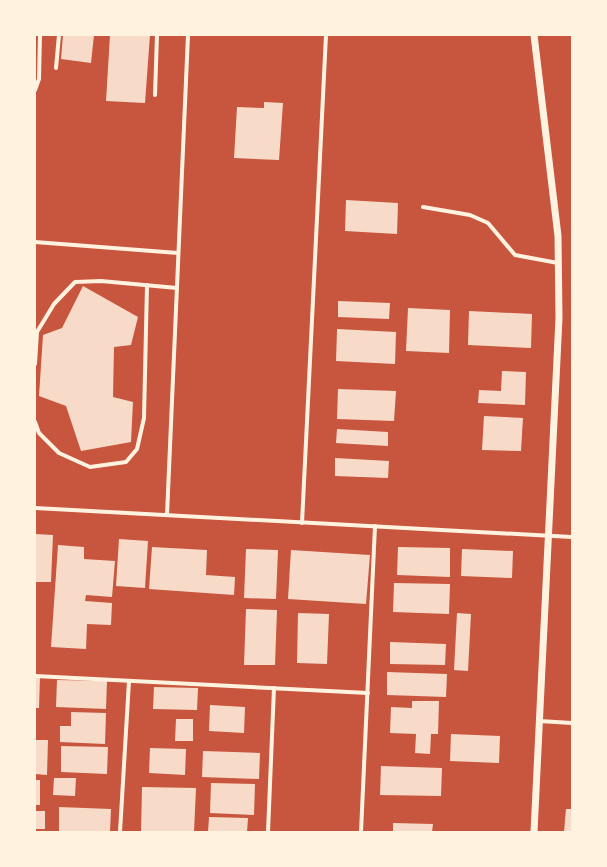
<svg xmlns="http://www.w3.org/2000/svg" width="607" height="867" font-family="Montserrat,sans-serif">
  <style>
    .building { fill: #f7dbc8 }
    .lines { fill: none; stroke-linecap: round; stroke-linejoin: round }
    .minor { stroke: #fff3e0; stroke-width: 4 }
    .tertiary { stroke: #fff3e0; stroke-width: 7 }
  </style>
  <rect width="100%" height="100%" fill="#c8553d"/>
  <g class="building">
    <path d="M63,35H94L91,63L61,59Z"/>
    <path d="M110,35H150L145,103L106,101Z"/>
    <path d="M264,102L283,103L279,160L234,158L237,107L264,108Z"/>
    <path d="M346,200L398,203L397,234L345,231Z"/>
    <path d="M83,286L138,317L131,345L114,347L113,397L133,402L131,442L81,451L66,406L39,396L43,335L62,328Z"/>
    <path d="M338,301L390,303L389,319L338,317Z"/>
    <path d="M408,308L450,310L449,353L406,351Z"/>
    <path d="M469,311L532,314L531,348L468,345Z"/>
    <path d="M337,329L396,332L395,364L336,361Z"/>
    <path d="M502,371L526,372L525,405L478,403L479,390L501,391Z"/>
    <path d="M338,389L396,391L394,421L337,419Z"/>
    <path d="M484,416L523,418L521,451L482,450Z"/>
    <path d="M337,429L388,432V446L336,443Z"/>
    <path d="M335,458L389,461L388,478L335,476Z"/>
    <path d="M35,534L53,535L51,582H35Z"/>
    <path d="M119,539L148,541L145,588L116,586Z"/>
    <path d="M58,545L84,547V559L115,561L112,597L86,595L85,601L112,603L111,625L87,624L86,649L51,647Z"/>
    <path d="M152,547L207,550L206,575L235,577L234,595L149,589Z"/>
    <path d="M398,547L450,548V577L397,575Z"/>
    <path d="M246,549L278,550L276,599L244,598Z"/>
    <path d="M462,549L513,551L512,578L461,576Z"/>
    <path d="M291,550L370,555L366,604L288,599Z"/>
    <path d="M394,583L450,584L449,614L393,612Z"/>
    <path d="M246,609L277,610L275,665H244Z"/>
    <path d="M298,613L329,614L327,664L297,663Z"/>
    <path d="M457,613L471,614L468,671L454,670Z"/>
    <path d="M390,642L446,644L445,665L390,664Z"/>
    <path d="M387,672L447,674L446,697L387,695Z"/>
    <path d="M35,677L40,678L39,708H35Z"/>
    <path d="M57,680L107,681L106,709L56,707Z"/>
    <path d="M154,687L198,688L197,710L153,709Z"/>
    <path d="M412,701H439L438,734H431L430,754L415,753L416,734L390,733L391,707L412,708Z"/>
    <path d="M210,705L245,707L244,733L209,731Z"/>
    <path d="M71,712L106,713L105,744L60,742V726H71Z"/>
    <path d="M176,719H193V741H175Z"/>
    <path d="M451,734L500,736L499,763L450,761Z"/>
    <path d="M35,740H48L47,775L35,774Z"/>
    <path d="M61,746L108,747L107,774L61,772Z"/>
    <path d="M150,748L186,749L185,775L149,773Z"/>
    <path d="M203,751L260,753L259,779L202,777Z"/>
    <path d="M381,766L442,768L441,796L380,795Z"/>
    <path d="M54,778H76L75,796L53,795Z"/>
    <rect x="35" y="780" width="5" height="25"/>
    <path d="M211,783L255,784L254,815L210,813Z"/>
    <path d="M142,787L196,788L194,832H141Z"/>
    <path d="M59,807L111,809L110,832H59Z"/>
    <path d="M566,809H572V832H564Z"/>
    <rect x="35" y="811" width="10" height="18"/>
    <path d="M209,817L248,818L247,832H208Z"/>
    <path d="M393,823L433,824L432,832H393Z"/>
  </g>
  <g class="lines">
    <g class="minor">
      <path d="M56,68L59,35"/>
      <path d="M35,90L39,79L40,35"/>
      <path d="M155,95L157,35"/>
      <path d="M423,207L470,215L488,223L515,255L558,263"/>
      <path d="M35,242L178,253"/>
      <path d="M35,364L37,332L54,304L75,282L101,281L177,288"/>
      <path d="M35,422L39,433L59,453L90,467L126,462L137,449L144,418L147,285"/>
      <path d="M35,508L572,537"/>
      <path d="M167,515L188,35"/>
      <path d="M302,523L326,35"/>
      <path d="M35,676L368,693"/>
      <path d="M539,721L572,723"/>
      <path d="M120,832L129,681"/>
      <path d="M268,832L274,688"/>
      <path d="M361,832L375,526"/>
    </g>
    <path class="tertiary" d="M534,35L558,236L559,318L534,832"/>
  </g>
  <rect width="607" height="867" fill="none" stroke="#fff3e0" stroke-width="72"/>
</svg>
